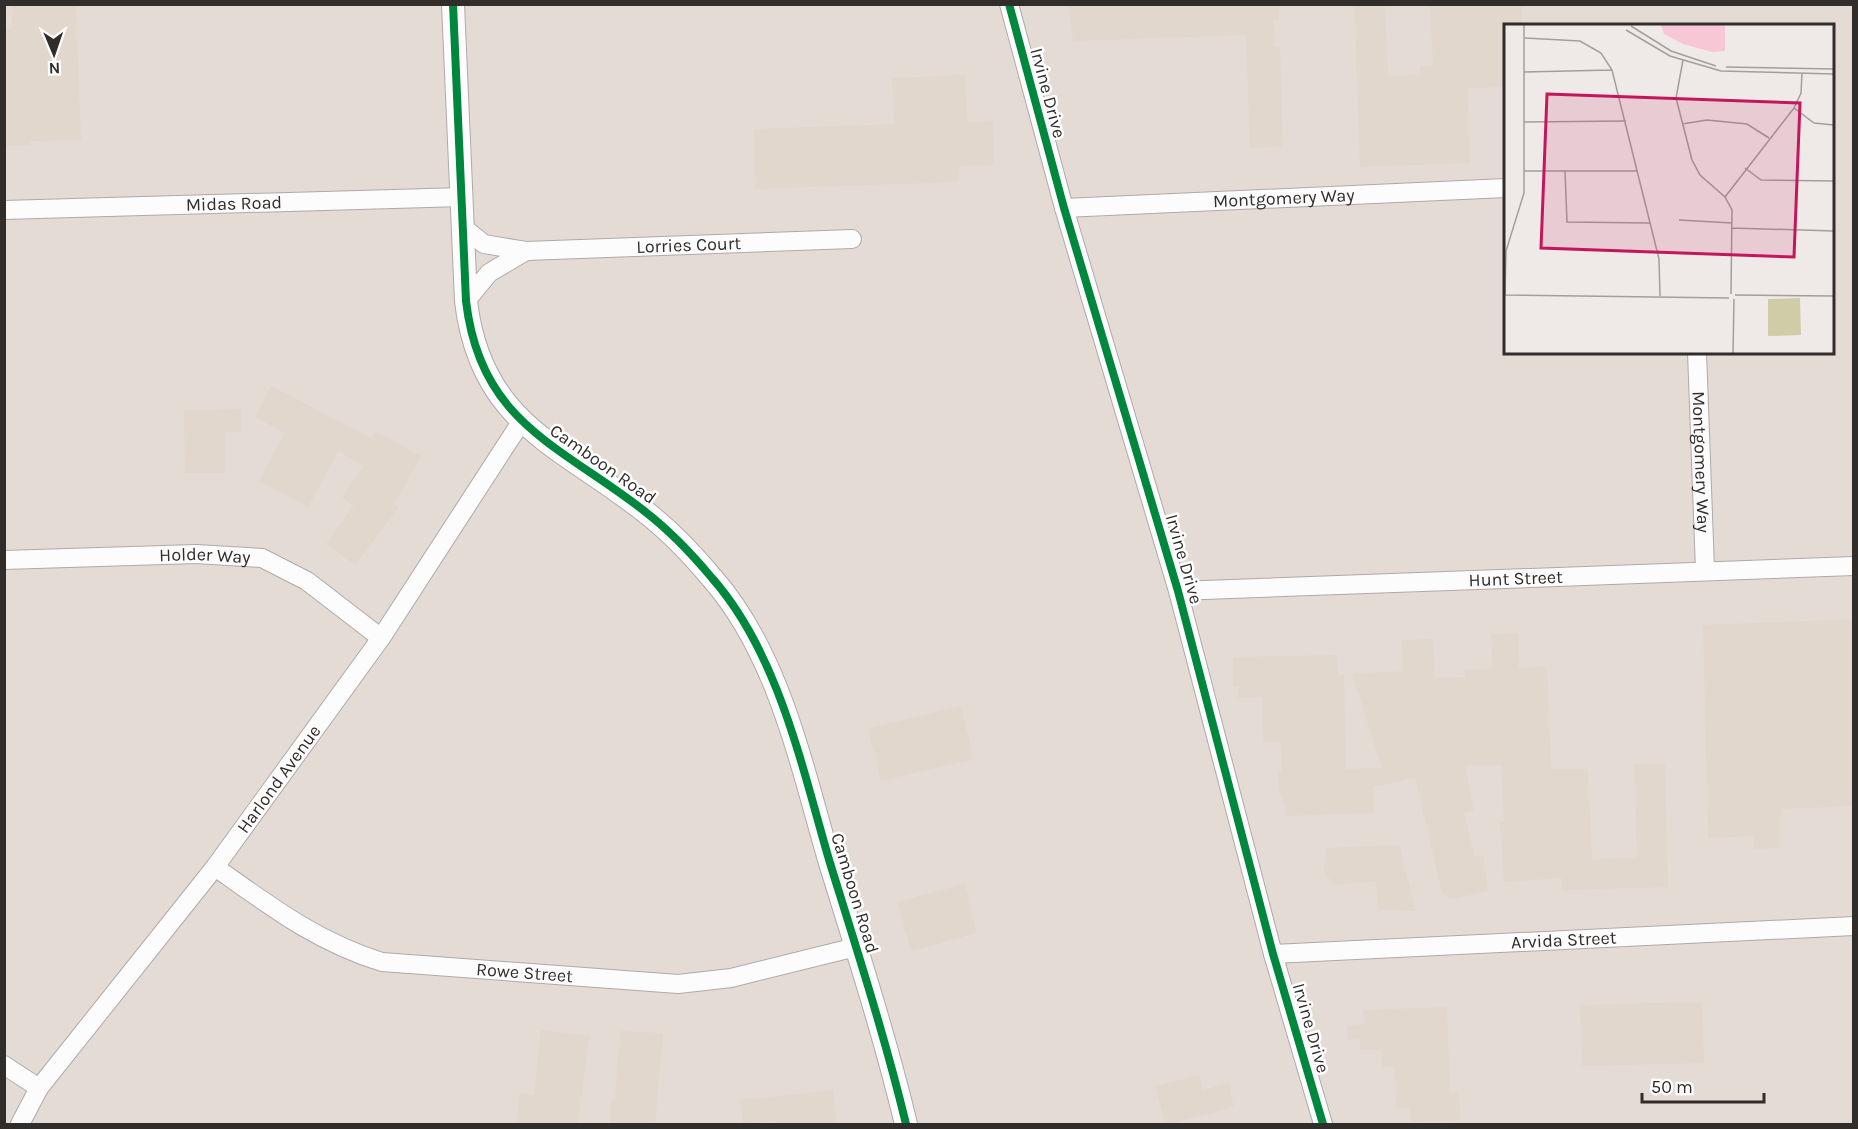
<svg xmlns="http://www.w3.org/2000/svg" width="1858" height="1129" font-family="Karla,sans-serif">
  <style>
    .built { fill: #e5dbd5; fill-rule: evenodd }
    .building { fill: #e1d7cc }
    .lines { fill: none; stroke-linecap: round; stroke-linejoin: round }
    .minor-casing { stroke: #aeaaa9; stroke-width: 20 }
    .tertiary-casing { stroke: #aeaaa9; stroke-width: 24 }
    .minor { stroke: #fdfcfc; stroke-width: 18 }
    .tertiary { stroke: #fdfcfc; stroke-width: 22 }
    .cycleway-casing { stroke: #fff; stroke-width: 11 }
    .cycleway { stroke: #00873e; stroke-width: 8 }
    .labels { text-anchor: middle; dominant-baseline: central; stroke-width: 5; stroke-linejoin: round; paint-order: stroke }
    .street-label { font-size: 18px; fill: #302d2b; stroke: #fff }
    .inset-road { fill: none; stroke: #a39e9c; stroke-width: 1.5 }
    .view { fill: #c2185b; fill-opacity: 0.15; stroke: #c2185b; stroke-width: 3 }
    .inset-edge { fill: none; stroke: #302d2b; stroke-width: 3 }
  </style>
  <rect width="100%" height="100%" fill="#efeae8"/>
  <path class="built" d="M5,5H1853V1124H5ZM1506,26H1832V352H1506Z"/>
  <g class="building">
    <path d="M11,4H76L81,140L30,141L31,145L4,146V30L12,29Z"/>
    <path d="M1068,4H1279V20H1274L1275,47H1280L1283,147L1250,148L1246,35L1073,41Z"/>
    <path d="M1354,4H1385L1388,76L1420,75V66H1433L1430,4H1522V26H1506V87L1468,88L1470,163L1360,167Z"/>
    <path d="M965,75L967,122L993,121L994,165L959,166L958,182L755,189L754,129L894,124L892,78Z"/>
    <path d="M271,386L371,438L375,431L421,456L394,504L399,507L355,565L326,544L354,506L342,497L364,466L338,451L308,507L259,481L285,433L255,417Z"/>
    <path d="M241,409V432H225V473H185L184,410Z"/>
    <path d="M1854,619V806L1781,809V848L1754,849V836L1708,838L1703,625Z"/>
    <path d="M1518,633L1519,668L1547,667L1551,769H1588L1592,860L1637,857L1634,764H1665L1668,887L1562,890V878L1504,882L1500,822H1504L1501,765L1465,766L1474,811L1464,813L1475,857L1483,855L1488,891L1452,899L1442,893L1415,778L1373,787L1374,813L1285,816V804H1282V794H1279L1278,771H1282L1281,742H1263L1262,697L1238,698V687H1233V657L1337,655L1338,675L1344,674L1346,769L1382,768L1352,674L1403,671L1402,640L1433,639L1435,678L1465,677V670L1492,669L1491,634Z"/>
    <path d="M961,706L974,759L881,781L868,729Z"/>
    <path d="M1399,845L1416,911L1379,910L1376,881L1336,885L1324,873L1326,848Z"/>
    <path d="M964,884L977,933L911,951L898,902Z"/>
    <path d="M1702,1002L1704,1063L1582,1066L1580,1005Z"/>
    <path d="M1447,1007L1450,1093L1459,1092L1460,1120L1411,1122L1410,1108H1396L1394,1066L1382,1067L1381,1050H1360V1039L1348,1040L1347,1026L1363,1024V1010Z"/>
    <path d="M541,1030L589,1036L578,1125H516L520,1093L534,1095Z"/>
    <path d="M620,1031L663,1033L655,1125H610L611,1099H615Z"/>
    <path d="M1199,1075L1203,1090L1228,1083L1234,1107L1166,1125L1155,1086Z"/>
    <path d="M833,1090L837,1125H776L775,1121L743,1124L740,1100Z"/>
  </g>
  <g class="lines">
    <g class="minor-casing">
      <g id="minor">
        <path d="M1009,4L1064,208L1178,591L1273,954L1323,1124"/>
        <path id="s1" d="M1064,208L1506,188"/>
        <path id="s2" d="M4,210L463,197"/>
        <path id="s3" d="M464,228L484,244L526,251L852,239"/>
        <path d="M466,301L489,273L526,251"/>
        <path id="s4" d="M1697,352L1705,570"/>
        <path id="s5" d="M4,560L196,554L262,558L307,581L381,638"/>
        <path id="s6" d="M1178,591L1854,566"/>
        <path id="s7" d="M215,867C270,906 317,942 382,962L678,984L731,978L856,947"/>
        <path id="s8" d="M1273,954L1854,926"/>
        <path d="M4,1065L39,1088"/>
        <path id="s9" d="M20,1124L39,1088L215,867L381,638L521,422"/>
      </g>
    </g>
    <g class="tertiary-casing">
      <path id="tertiary" d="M453,4L466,301C480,422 558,444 643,510C668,529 692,554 712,578C779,654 802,768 830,863C857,950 885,1037 906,1124"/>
    </g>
    <use href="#minor" class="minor"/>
    <use href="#tertiary" class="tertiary"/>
    <g class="cycleway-casing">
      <g id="cycleway">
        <path d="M453,4L466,301C480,422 558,444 643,510C668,529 692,554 712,578C779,654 802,768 830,863C857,950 885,1037 906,1124"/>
        <path d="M1009,4L1064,208L1178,591L1273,954L1323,1124"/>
      </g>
    </g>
    <use href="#cycleway" class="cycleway"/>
  </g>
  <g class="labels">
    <g class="street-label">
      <text transform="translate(1048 93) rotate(75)">Irvine Drive</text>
      <text stroke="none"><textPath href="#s1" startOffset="220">Montgomery Way</textPath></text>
      <text stroke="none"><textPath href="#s2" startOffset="230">Midas Road</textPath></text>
      <text stroke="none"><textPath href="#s3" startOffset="231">Lorries Court</textPath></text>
      <text stroke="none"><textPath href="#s4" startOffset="110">Montgomery Way</textPath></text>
      <text transform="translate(603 464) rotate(35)">Camboon Road</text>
      <text stroke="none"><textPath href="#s5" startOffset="201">Holder Way</textPath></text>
      <text transform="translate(1184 559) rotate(74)">Irvine Drive</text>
      <text stroke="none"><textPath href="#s6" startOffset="338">Hunt Street</textPath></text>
      <text stroke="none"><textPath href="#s9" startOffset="432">Harlond Avenue</textPath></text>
      <text transform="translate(855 893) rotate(73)">Camboon Road</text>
      <text stroke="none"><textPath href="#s8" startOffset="291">Arvida Street</textPath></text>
      <text stroke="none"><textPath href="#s7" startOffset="336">Rowe Street</textPath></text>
      <text transform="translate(1311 1028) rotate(74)">Irvine Drive</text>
    </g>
  </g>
  <g transform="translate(1504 24)">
    <rect width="330" height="330" fill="#efeae8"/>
    <path d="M296,274L297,311L264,312V275Z" fill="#d0cca8"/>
    <path d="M157,1H221V27L208,28L179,20L160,10Z" fill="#f8c7d6"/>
    <path class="inset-road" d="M127,2L167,27L212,42M122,6L166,32L217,47L330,50M21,14L76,17L97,29L108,46L155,235L156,272M179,36L172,74L188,136L196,151L221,173L228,186L227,270M222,43L330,45M20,48L108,46M290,84L310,99L330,101M20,98L122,97M178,100L203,96L243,100L265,114M241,144L257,156L330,157M20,147H133M61,147L63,198L146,199M221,173L290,84L297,69L298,49M175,196L228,199M228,204L330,207M1,271L2,227L20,169V1M1,271L225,274M231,271L330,272M229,329L230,275"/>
    <path class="view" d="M43,70L296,79L290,233L37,224Z"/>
    <rect width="330" height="330" class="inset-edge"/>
  </g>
  <rect width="1858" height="1129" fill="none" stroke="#302d2b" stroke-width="12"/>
  <g transform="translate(54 54) rotate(178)" stroke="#ffffff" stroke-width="4.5" paint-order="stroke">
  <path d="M0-4.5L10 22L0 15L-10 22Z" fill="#302d2b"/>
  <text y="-9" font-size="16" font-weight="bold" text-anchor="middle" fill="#302d2b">N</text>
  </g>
  <path d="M1642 1093v9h122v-9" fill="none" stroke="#302d2b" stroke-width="3"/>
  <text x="1651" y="1093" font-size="18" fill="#302d2b" stroke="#ffffff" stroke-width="4.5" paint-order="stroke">50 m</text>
</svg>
